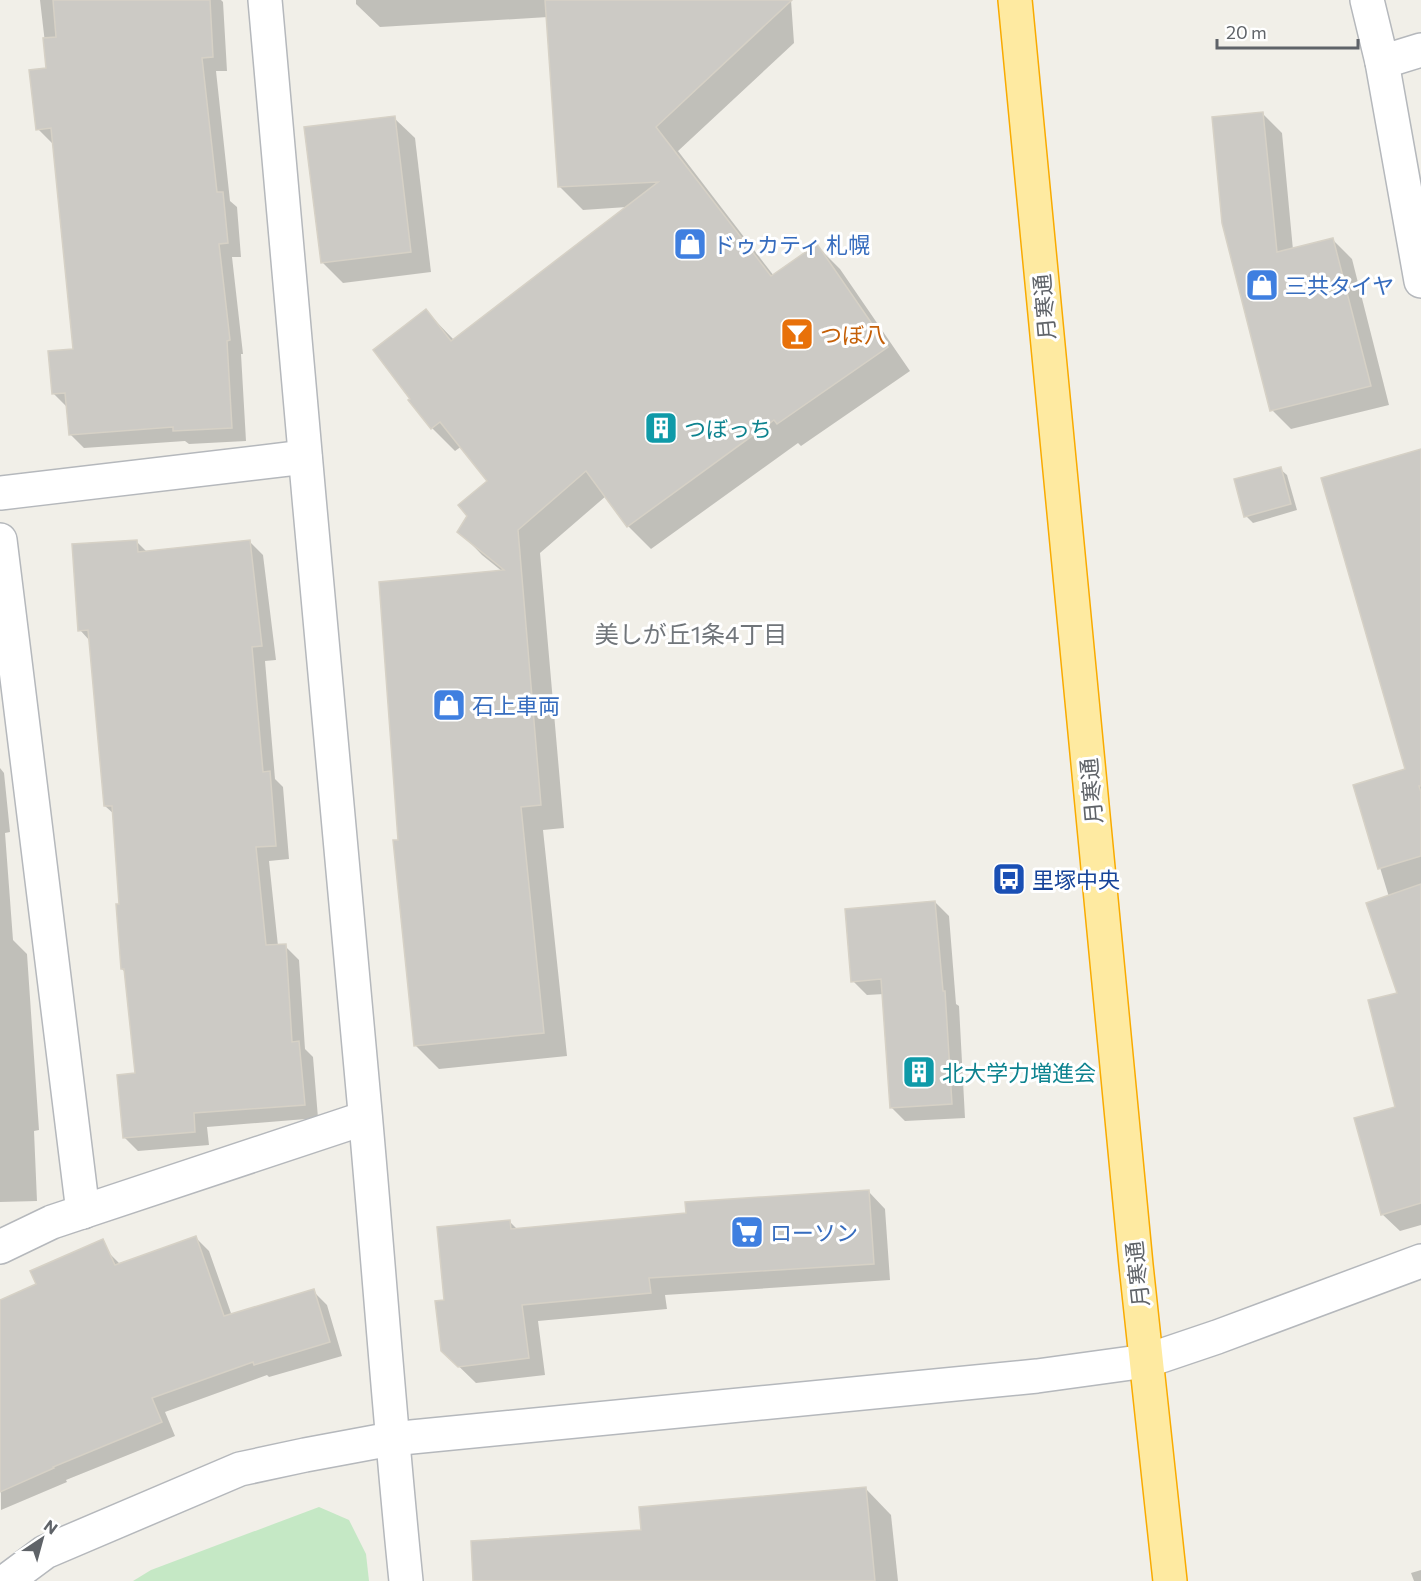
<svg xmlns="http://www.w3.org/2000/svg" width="1421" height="1581" font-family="Commissioner,'Noto Sans JP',sans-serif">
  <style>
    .green { fill: #c5e8c5 }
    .shadow { fill: #0003 }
    .building { fill: #cccac5; stroke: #d6d1c6; stroke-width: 1.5 }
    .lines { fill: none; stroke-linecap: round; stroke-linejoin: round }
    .minor-casing { stroke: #b5b8bc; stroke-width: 36 }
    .tertiary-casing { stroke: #b5b8bc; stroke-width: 36 }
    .trunk-casing { stroke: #f9ab00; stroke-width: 36 }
    .minor { stroke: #fff; stroke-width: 33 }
    .tertiary { stroke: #fff; stroke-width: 33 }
    .trunk { stroke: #feeaa1; stroke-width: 33 }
    .labels { text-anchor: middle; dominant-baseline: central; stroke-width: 6; stroke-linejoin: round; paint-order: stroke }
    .shop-label { font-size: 22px; fill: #366cbe; stroke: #fff; text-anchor: start }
    .street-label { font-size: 22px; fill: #5f6368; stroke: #fff }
    .food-label { font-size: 22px; fill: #c56008; stroke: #fff; text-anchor: start }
    .culture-label { font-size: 22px; fill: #0d838f; stroke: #fff; text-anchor: start }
    .transit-label { font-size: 22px; fill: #164399; stroke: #fff; text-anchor: start }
    .neighbourhood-label { font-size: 24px; fill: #70757a; stroke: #fff }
  </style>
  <rect width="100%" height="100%" fill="#f1efe8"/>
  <path class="green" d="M319,1507L349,1520L366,1554L369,1581H133L151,1570Z"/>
  <g class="shadow">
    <path d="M40,0H221L223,2L227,71H216L230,201L237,207L241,257H232L243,354H241L246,441L189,444L185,441L84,448L70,434L67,407L53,393L74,350L54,143H52L38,129L48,69Z"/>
    <path d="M356,0H791L794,43L678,151L774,276L817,246L840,269L910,371L801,446L798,443L651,549L628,526L606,496L540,553L564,828L543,830L567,1056L439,1069L416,1046L399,841L503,572L482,555L459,531L489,481L462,446L455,451L432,428L426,311L454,340L627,207L583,210L559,186L548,17L380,27L356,4Z"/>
    <path d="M1263,114L1282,133L1293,250L1333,240L1352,259L1389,405L1291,429L1272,410Z"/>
    <path d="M394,118L415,138L431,272L343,283L322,262Z"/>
    <path d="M1421,453V1225L1400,1231L1382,1214L1396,1108L1399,994L1389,897L1355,786L1407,770Z"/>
    <path d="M1280,469L1287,475L1297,510L1253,523L1246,516Z"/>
    <path d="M136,541L147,552L249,541L263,555L276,660L265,661L275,779L283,787L289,859L269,861L278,946H285L299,960L305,1049L313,1057L318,1118L207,1127L209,1145L138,1151L124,1137L136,1074L126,973L122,969L120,906L114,814L105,806L90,641L80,630Z"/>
    <path d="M0,768L4,773L10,832L5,833L13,940L27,954L39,1130L34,1131L37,1201L0,1202Z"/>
    <path d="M935,902L949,916L956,1004L959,1006L965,1118L905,1121L891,1107L884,994L867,995L853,981Z"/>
    <path d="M869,1192L885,1209L890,1280L665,1295L667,1309L538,1321L545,1375L476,1383L442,1350L446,1301L510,1222L518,1230L687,1214Z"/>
    <path d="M195,1237L209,1251L232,1316L313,1291L327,1305L342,1356L269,1377L267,1375L165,1412L175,1436L66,1480L67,1482L1,1510L0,1302L108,1252L120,1264Z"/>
    <path d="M866,1489L891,1515L898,1581H475L643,1531Z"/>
    <path d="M1421,1570V1581H1414L1411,1573Z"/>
  </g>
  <g class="building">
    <path d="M53,0H210L213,57L202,58L217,192H223L228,243L219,244L230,340L227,341L232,428L173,431V427L69,435L65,393L52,394L48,351L73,349L51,128L36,130L29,70L46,68L43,38L56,37Z"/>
    <path d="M545,0H792L656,127L771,276L817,244L888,347L777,424L774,420L627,527L586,471L518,530L541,805L521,807L544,1033L414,1046L393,840H398L379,582L504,570L457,532L467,516L458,505L487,481L440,422L431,429L408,400L410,399L373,350L426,309L451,341L658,182L558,187Z"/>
    <path d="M1263,112L1277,252L1333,238L1371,386L1270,411L1222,223L1212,117Z"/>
    <path d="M395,116L411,252L321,263L304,127Z"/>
    <path d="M1421,449V786H1419L1421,792V856L1378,869L1353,785L1405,769L1321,478Z"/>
    <path d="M1281,467L1291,504L1244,517L1234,479Z"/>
    <path d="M137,540L138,552L250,540L262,646L252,647L263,772L270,771L276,846L256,847L266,945L286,944L292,1042L299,1041L305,1105L194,1113L195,1132L123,1138L117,1075L135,1073L124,969H121L116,904H119L112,806H104L88,630L78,631L72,544Z"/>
    <path d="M1421,884V1203L1381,1215L1354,1118L1395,1107L1368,1000L1397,993L1366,903Z"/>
    <path d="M935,901L943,991H945L952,1104L890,1108L881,979L851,982L845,909Z"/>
    <path d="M869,1190L874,1264L649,1278L651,1293L522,1305L529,1358L458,1367L441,1351L435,1301L444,1300L437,1227L510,1220L511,1229L686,1213L685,1202Z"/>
    <path d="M196,1236L224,1316L314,1289L330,1342L254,1365L253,1362L152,1398L162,1422L53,1467L54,1468L0,1492V1300L36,1284L30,1271L103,1239L115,1265Z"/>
    <path d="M866,1487L875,1581H473L471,1541L641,1530L639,1507Z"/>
  </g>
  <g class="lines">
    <g class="minor-casing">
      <g id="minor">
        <path d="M265,0C297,371 331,741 365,1112C379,1268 390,1425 406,1581"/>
        <path d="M1367,0L1382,62L1421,281"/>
        <path d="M1382,62L1421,50"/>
        <path d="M0,493L305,457"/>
        <path d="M0,540L83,1212"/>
        <path d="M0,1247L52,1222L365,1118"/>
      </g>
    </g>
    <g class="tertiary-casing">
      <path id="tertiary" d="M6,1581L45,1552L240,1469L305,1455L391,1439L1037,1376L1146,1361L1217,1337L1421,1261"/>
    </g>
    <g class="trunk-casing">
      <path id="trunk" d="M1015,0L1136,1265L1170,1581"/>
    </g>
    <use href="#minor" class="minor"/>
    <use href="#tertiary" class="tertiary"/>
    <use href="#trunk" class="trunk"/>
  </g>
  <defs>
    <g id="shop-square" transform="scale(1.725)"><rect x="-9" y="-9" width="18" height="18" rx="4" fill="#3f7fe0" stroke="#fff"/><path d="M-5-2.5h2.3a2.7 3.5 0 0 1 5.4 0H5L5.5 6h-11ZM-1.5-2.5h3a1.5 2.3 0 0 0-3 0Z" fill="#fff"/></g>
    <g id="bar-square" transform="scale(1.725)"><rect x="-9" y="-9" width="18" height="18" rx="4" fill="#e8710a" stroke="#fff"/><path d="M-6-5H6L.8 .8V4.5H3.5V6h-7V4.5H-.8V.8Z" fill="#fff"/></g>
    <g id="building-square" transform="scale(1.725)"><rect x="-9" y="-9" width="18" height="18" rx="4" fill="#0f9aa8" stroke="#fff"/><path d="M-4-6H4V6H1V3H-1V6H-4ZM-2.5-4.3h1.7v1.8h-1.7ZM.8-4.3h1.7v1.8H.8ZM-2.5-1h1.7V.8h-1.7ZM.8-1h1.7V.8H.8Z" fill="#fff"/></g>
    <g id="bus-square" transform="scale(1.725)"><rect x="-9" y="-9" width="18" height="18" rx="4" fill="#1a4fb4" stroke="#fff"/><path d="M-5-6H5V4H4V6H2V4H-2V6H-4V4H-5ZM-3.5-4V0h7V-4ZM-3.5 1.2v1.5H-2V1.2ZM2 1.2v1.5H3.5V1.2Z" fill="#fff"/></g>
    <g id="supermarket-square" transform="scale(1.725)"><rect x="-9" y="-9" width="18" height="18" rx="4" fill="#3f7fe0" stroke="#fff"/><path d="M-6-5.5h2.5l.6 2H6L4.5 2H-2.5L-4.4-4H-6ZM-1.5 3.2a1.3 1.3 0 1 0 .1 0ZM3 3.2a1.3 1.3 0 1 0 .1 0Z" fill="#fff"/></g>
  </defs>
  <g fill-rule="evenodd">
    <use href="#shop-square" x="690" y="244"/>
    <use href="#shop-square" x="1262" y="285"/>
    <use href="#bar-square" x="797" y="334"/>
    <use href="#building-square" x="661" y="428"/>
    <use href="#shop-square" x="449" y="705"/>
    <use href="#bus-square" x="1009" y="879"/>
    <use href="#building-square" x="919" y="1072"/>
    <use href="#supermarket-square" x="747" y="1232"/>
  </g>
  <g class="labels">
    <g class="shop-label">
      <text x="713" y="244">ドゥカティ 札幌</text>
      <text x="1285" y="285">三共タイヤ</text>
      <text x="472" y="705">石上車両</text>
      <text x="770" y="1232">ローソン</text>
    </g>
    <g class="street-label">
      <text transform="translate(1044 307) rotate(-95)">月寒通</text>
      <text transform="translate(1091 791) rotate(-95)">月寒通</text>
      <text transform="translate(1137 1274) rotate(-96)">月寒通</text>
    </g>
    <g class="food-label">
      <text x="820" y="334">つぼ八</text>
    </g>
    <g class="culture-label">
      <text x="684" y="428">つぼっち</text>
      <text x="942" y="1072">北大学力増進会</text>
    </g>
    <g class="transit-label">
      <text x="1032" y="879">里塚中央</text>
    </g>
    <g class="neighbourhood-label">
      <text x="691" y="633">美しが丘1条4丁目</text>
    </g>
  </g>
  <g transform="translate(42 1539) rotate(36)" stroke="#ffffff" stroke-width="4.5" paint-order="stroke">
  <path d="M0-4.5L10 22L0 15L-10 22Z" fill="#5f6368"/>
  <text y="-9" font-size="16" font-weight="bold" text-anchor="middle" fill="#5f6368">N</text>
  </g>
  <path d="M1217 39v9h141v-9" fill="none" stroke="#5f6368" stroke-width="3"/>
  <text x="1226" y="39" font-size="18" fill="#5f6368" stroke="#ffffff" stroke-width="4.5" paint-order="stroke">20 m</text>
</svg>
